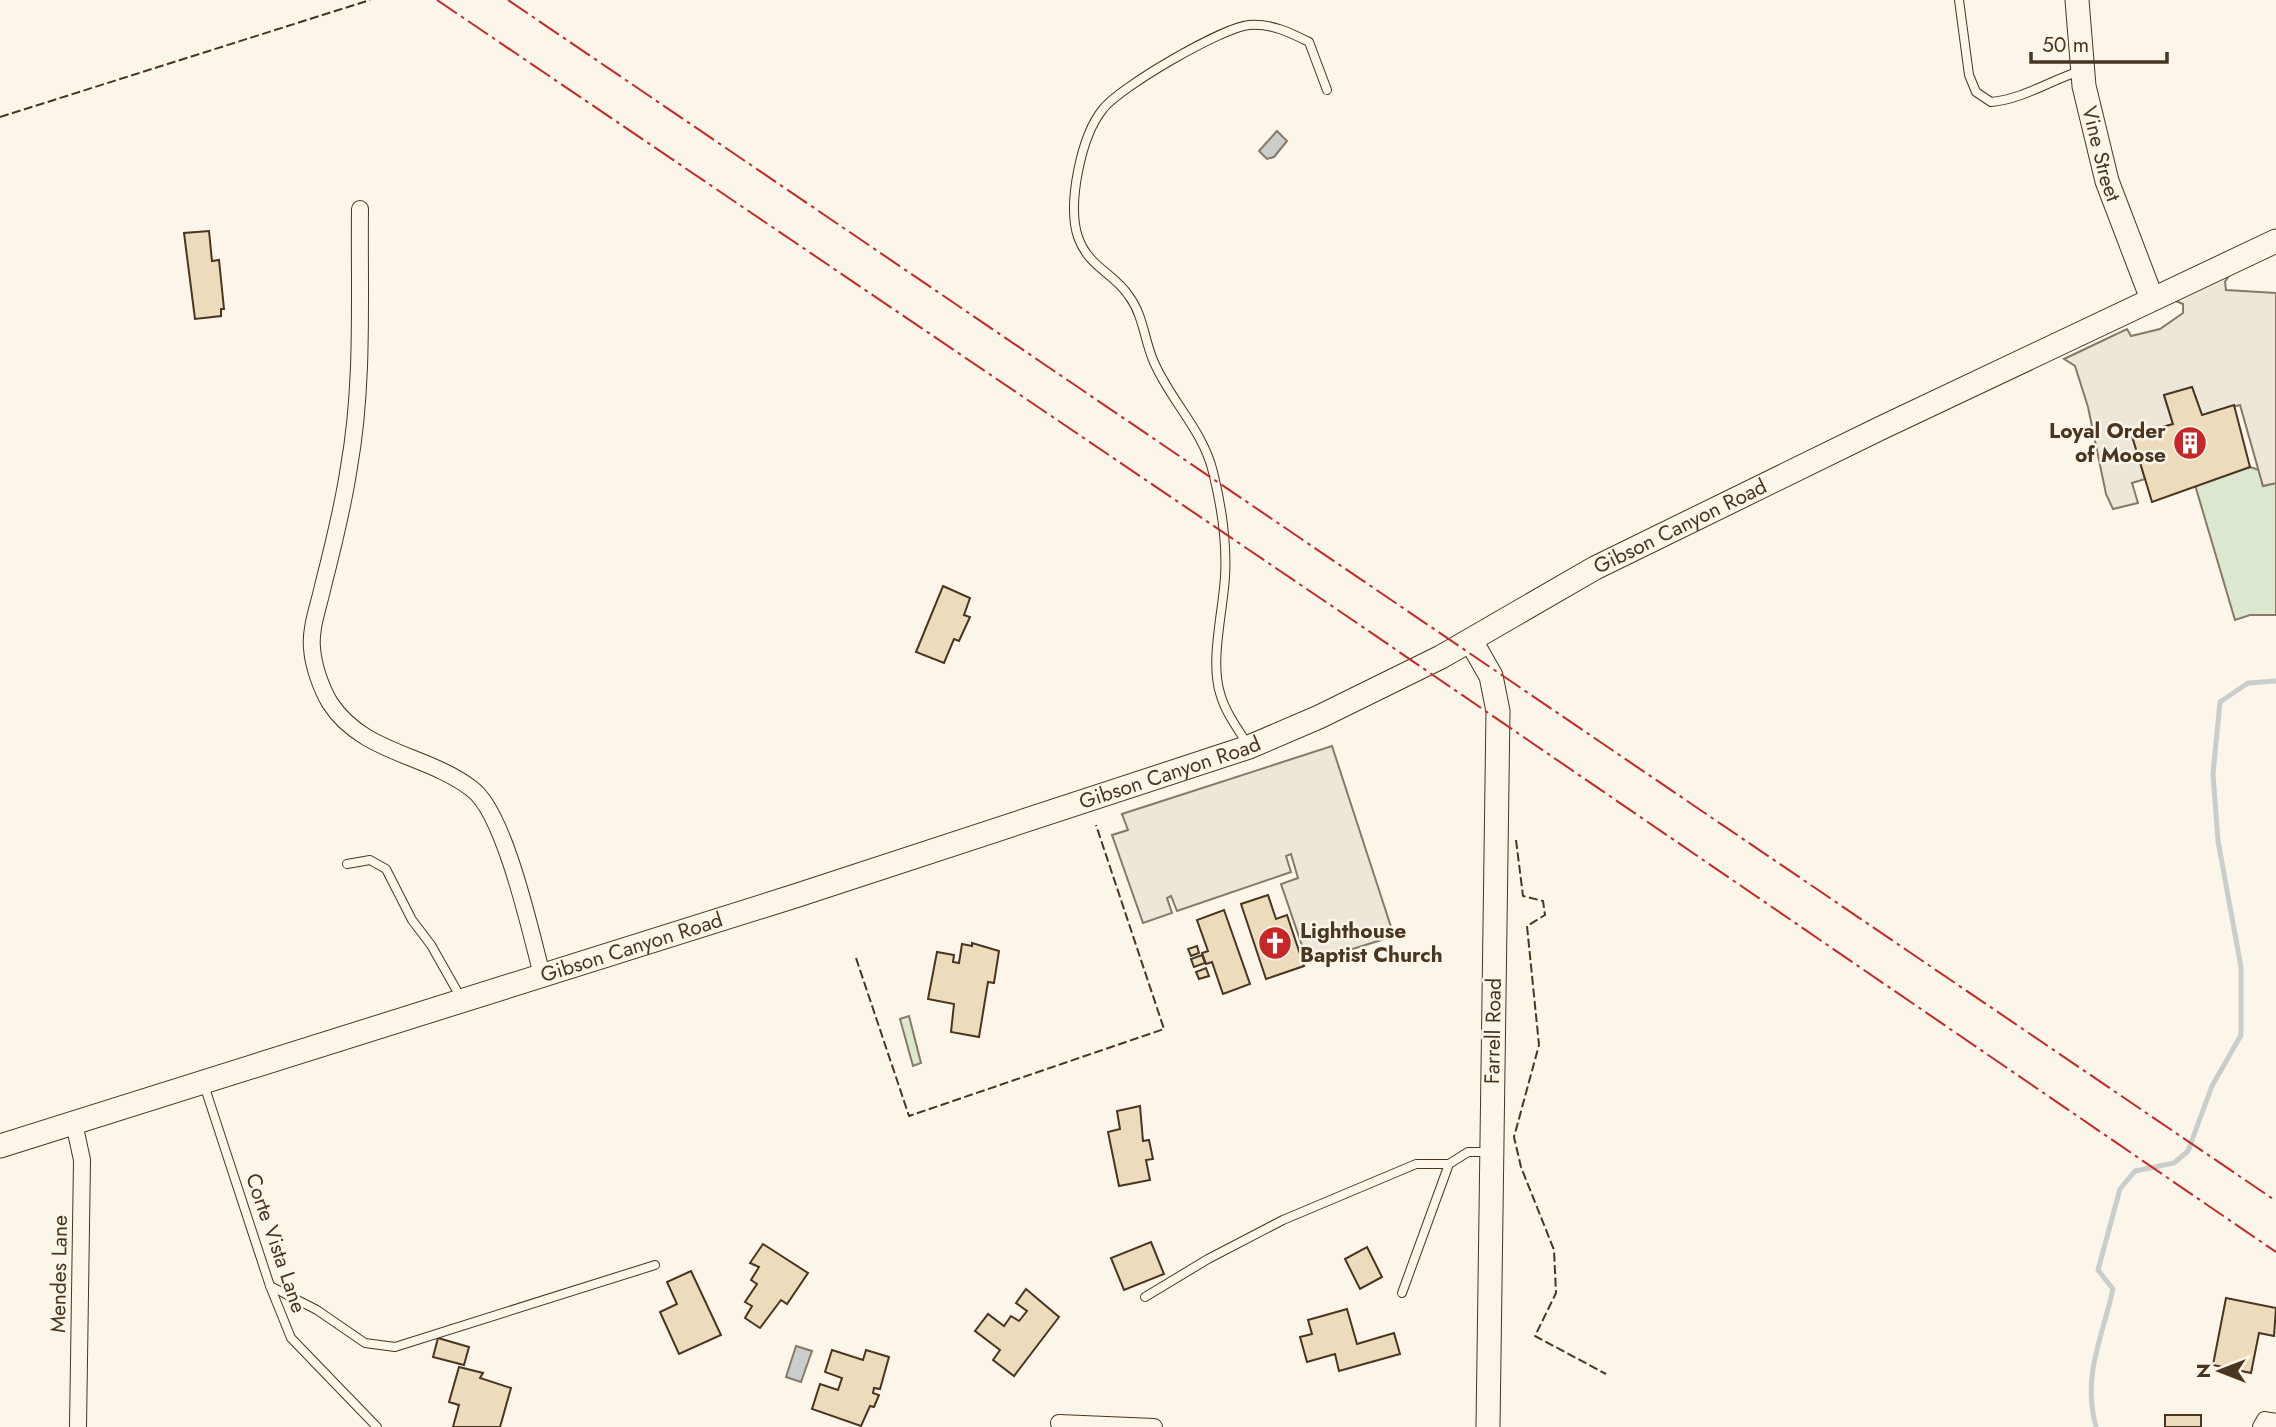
<svg xmlns="http://www.w3.org/2000/svg" width="2276" height="1427" font-family="Jost,sans-serif">
  <style>
    .green { fill: #dce7d0; stroke: #887966; stroke-width: 2 }
    .parking { fill: #ede7d9; stroke: #887966; stroke-width: 2 }
    .water { fill: #c9cecd; stroke: #887966; stroke-width: 2 }
    .lines { fill: none; stroke-linecap: round; stroke-linejoin: round }
    .stream { stroke: #c9cecd; stroke-width: 5 }
    .building { fill: #ecdcbc; stroke: #4a3520; stroke-width: 2 }
    .lane-casing { stroke: #4a3520; stroke-width: 10 }
    .street-casing { stroke: #4a3520; stroke-width: 18 }
    .secondary-casing { stroke: #4a3520; stroke-width: 25 }
    .lane { stroke: #fbf6e9; stroke-width: 8 }
    .street { stroke: #fbf6e9; stroke-width: 16 }
    .secondary { stroke: #fbf6e9; stroke-width: 23 }
    .fence { stroke: #4a3520; stroke-width: 2; stroke-dasharray: 9 3.5; stroke-linecap: butt }
    .power { stroke: #c62828; stroke-width: 2; stroke-dasharray: 24 5 3.5 5; stroke-linecap: butt }
    .labels { text-anchor: middle; dominant-baseline: central; stroke-width: 5; stroke-linejoin: round; paint-order: stroke }
    .street-label { font-size: 21px; fill: #4a3520; stroke: #fbf6e9 }
    .poi-label { font-size: 21px; font-weight: bold; fill: #4a3520; stroke: #fbf6e9; text-anchor: end }
  </style>
  <rect width="100%" height="100%" fill="#fbf6e9"/>
  <g class="green">
    <path d="M2250,467L2259,470L2263,486L2276,483V615H2250L2235,620L2195,485Z"/>
    <path d="M909,1016L921,1063L913,1066L900,1019Z"/>
  </g>
  <g class="parking">
    <path d="M2230,274L2225,282L2226,290L2276,293V483L2263,486L2240,405L2202,415L2192,387L2164,396L2173,424L2132,436L2145,479L2132,483L2138,503L2113,509L2106,494L2088,407L2075,366L2064,359L2127,329L2131,336L2160,329L2183,313V304L2173,300Z"/>
    <path d="M1332,746L1394,936L1308,963L1281,884L1298,878L1291,854L1286,856L1291,872L1177,911L1171,896L1167,898L1172,913L1143,923L1112,835L1128,830L1122,814Z"/>
  </g>
  <g class="water">
    <path d="M1277,131L1287,141L1274,157L1267,159L1259,151Z"/>
    <path d="M796,1346L812,1351L801,1382L786,1377Z"/>
  </g>
  <g class="lines">
    <path class="stream" d="M2096,1427C2082,1375 2102,1339 2113,1289L2098,1270L2120,1189L2135,1171L2174,1163L2188,1151L2212,1086L2241,1035V967L2218,841L2213,774L2220,702L2248,683L2276,681"/>
  </g>
  <g class="building">
    <path d="M209,231L212,261L219,260L224,309H221V316L195,319L184,233Z"/>
    <path d="M2192,387L2202,415L2234,405L2250,467L2152,502L2132,436L2173,424L2164,395Z"/>
    <path d="M943,586L970,598L964,615L970,617L959,641L954,639L944,663L916,652Z"/>
    <path d="M1268,895L1276,919L1287,915L1304,966L1266,979L1241,904Z"/>
    <path d="M1224,910L1250,984L1223,994L1212,962L1206,964L1202,953L1208,951L1197,920Z"/>
    <path d="M972,943L999,951L994,983L988,982L979,1037L951,1032L954,1004L928,999L937,952L954,955L953,962L959,963L962,944L972,946Z"/>
    <path d="M1197,946L1199,953L1191,956L1188,949Z"/>
    <path d="M1202,955L1205,963L1194,967L1191,959Z"/>
    <path d="M1206,968L1209,976L1199,979L1196,972Z"/>
    <path d="M1140,1106L1143,1141L1149,1140L1153,1159L1146,1160L1150,1180L1119,1186L1108,1132L1120,1129L1117,1111Z"/>
    <path d="M1151,1242L1164,1274L1124,1290L1111,1258Z"/>
    <path d="M763,1244L808,1273L787,1304L781,1300L760,1328L745,1318L752,1306L745,1302L757,1284L751,1280L759,1267L750,1263Z"/>
    <path d="M1367,1247L1382,1277L1360,1289L1345,1259Z"/>
    <path d="M691,1271L721,1335L679,1354L660,1312L677,1304L667,1282Z"/>
    <path d="M1026,1289L1059,1317L1014,1376L993,1360L1000,1350L975,1331L988,1314L1004,1326L1011,1316L1019,1321L1027,1311L1016,1303Z"/>
    <path d="M2226,1298L2276,1308L2274,1336L2259,1333L2251,1373L2213,1365Z"/>
    <path d="M1347,1309L1357,1344L1394,1333L1400,1354L1339,1371L1335,1354L1307,1362L1300,1337L1312,1334L1308,1320Z"/>
    <path d="M438,1338L469,1347L464,1365L433,1357Z"/>
    <path d="M832,1350L863,1360L866,1350L889,1357L880,1389L874,1388L873,1393L879,1395L874,1407L870,1406L861,1426L812,1409L820,1384L838,1390L842,1378L825,1372Z"/>
    <path d="M459,1367L483,1373L480,1378L511,1388L500,1427H453L459,1405L449,1402Z"/>
    <rect x="2165" y="1415" width="36" height="12"/>
  </g>
  <g class="lines">
    <g class="lane-casing">
      <g id="lane">
        <path d="M1959,0L1969,75L1976,92L1991,102C2023,99 2049,81 2080,71"/>
        <path d="M1248,745C1238,729 1225,712 1220,693C1210,661 1223,611 1225,577C1227,543 1221,504 1213,472C1203,430 1169,399 1153,360C1144,338 1143,315 1129,296C1113,272 1089,268 1078,237C1067,204 1081,136 1103,109C1120,87 1221,28 1249,25C1271,23 1291,33 1309,42L1327,90"/>
        <path d="M347,864L370,860L386,869L412,920L431,945L461,998"/>
        <path d="M204,1085L270,1286L291,1338L377,1427"/>
        <path d="M270,1286L317,1310L365,1343L395,1347L655,1265"/>
        <path d="M1402,1293L1449,1164L1468,1152H1490"/>
        <path d="M1145,1297L1208,1259L1283,1220L1416,1164H1449"/>
      </g>
    </g>
    <g class="street-casing">
      <g id="street">
        <path d="M360,209C359,294 364,383 349,467C343,507 333,547 323,586C319,605 310,628 312,648C313,665 321,688 330,703C363,754 427,754 472,789C505,813 531,934 542,975"/>
        <path d="M74,1123L82,1160L78,1427"/>
        <path d="M1059,1423L1154,1427"/>
        <path d="M2261,1427L2265,1420L2276,1422"/>
      </g>
    </g>
    <g class="secondary-casing">
      <g id="secondary">
        <path id="s1" d="M2077,0L2084,86L2107,181L2152,299"/>
        <path d="M1471,641L1491,676L1498,711L1488,1427"/>
        <path id="s2" d="M0,1146L795,896L1249,747L1319,717L1441,657L1595,568L1881,428L2276,241"/>
      </g>
    </g>
    <use href="#lane" class="lane"/>
    <use href="#street" class="street"/>
    <use href="#secondary" class="secondary"/>
    <g class="fence">
      <path d="M0,117L370,0"/>
      <path d="M1516,840L1523,896L1543,901L1545,915L1527,926L1539,1045L1514,1137L1521,1167L1554,1250L1556,1293L1535,1336L1606,1374"/>
      <path d="M856,958L909,1116L1164,1029L1096,825"/>
    </g>
    <g class="power">
      <path d="M437,0L1354,621L2276,1252"/>
      <path d="M508,0L2276,1201"/>
    </g>
  </g>
  <defs>
    <g id="building-disc" transform="scale(1.75)"><circle r="9.5" fill="#c62828" stroke="#fbf6e9"/><path d="M-4-6H4V6H1V3H-1V6H-4ZM-2.5-4.3h1.7v1.8h-1.7ZM.8-4.3h1.7v1.8H.8ZM-2.5-1h1.7V.8h-1.7ZM.8-1h1.7V.8H.8Z" fill="#fff"/></g>
    <g id="church-disc" transform="scale(1.75)"><circle r="9.5" fill="#c62828" stroke="#fbf6e9"/><path d="M-1.2-6h2.4v3.5h3.3v2.4h-3.3V6h-2.4V-.1h-3.3v-2.4h3.3Z" fill="#fff"/></g>
  </defs>
  <g fill-rule="evenodd">
    <use href="#building-disc" x="2190" y="443"/>
    <use href="#church-disc" x="1275" y="943"/>
  </g>
  <g class="labels">
    <g class="street-label">
      <text stroke="none"><textPath href="#s1" startOffset="156">Vine Street</textPath></text>
      <text stroke="none"><textPath href="#s2" startOffset="1796">Gibson Canyon Road</textPath></text>
      <text stroke="none"><textPath href="#s2" startOffset="1228">Gibson Canyon Road</textPath></text>
      <text stroke="none"><textPath href="#s2" startOffset="662">Gibson Canyon Road</textPath></text>
      <text transform="translate(1493 1031) rotate(-89)">Farrell Road</text>
      <text transform="translate(276 1243) rotate(71)">Corte Vista Lane</text>
      <text transform="translate(59 1274) rotate(-89)">Mendes Lane</text>
    </g>
    <g class="poi-label">
      <text x="2166" y="431">Loyal Order<tspan x="2166" dy="24">of Moose</tspan></text>
      <text x="1300" y="931" text-anchor="start">Lighthouse<tspan x="1300" dy="24">Baptist Church</tspan></text>
    </g>
  </g>
  <g transform="translate(2220 1371) rotate(270)" stroke="#fbf6e9" stroke-width="5" paint-order="stroke">
  <path d="M0-5L12 26L0 18L-12 26Z" fill="#4a3520"/>
  <text y="-10" font-size="19" font-weight="bold" text-anchor="middle" fill="#4a3520">N</text>
  </g>
  <path d="M2031 52v10h136v-10" fill="none" stroke="#4a3520" stroke-width="3.5"/>
  <text x="2042" y="52" font-size="21" fill="#4a3520" stroke="#fbf6e9" stroke-width="5" paint-order="stroke">50 m</text>
</svg>
